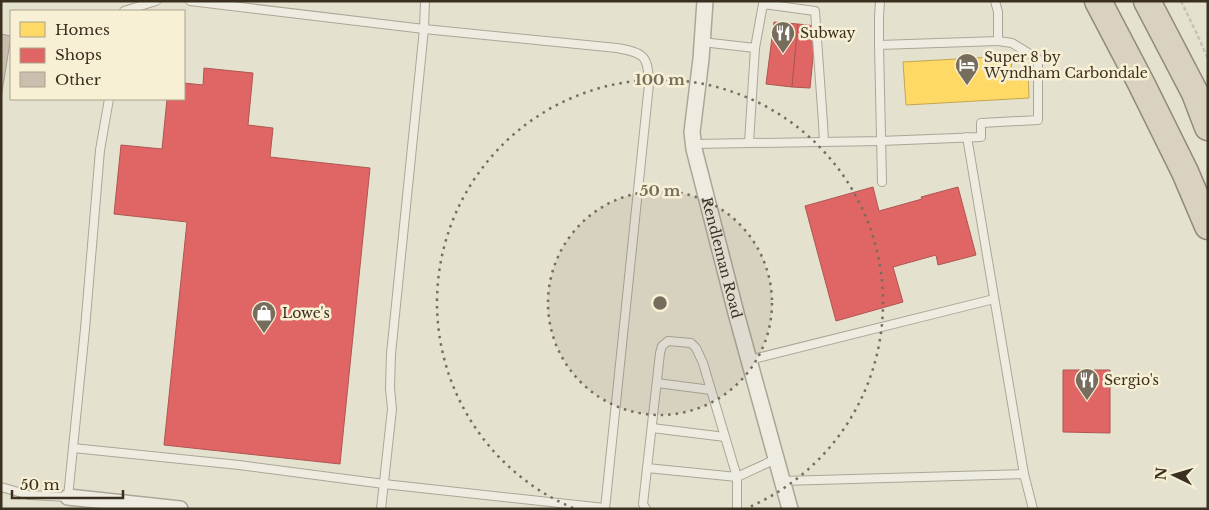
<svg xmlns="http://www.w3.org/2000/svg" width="1209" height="510" font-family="'Libre Baskerville',serif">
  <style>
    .homes { fill: #ffd966; stroke: #c4a651 }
    .shops { fill: #e06666; stroke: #ae5651 }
    .building { fill: #cabfaf; stroke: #a69d8e }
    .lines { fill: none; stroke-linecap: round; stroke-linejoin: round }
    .lane-casing { stroke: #aba697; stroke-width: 10 }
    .street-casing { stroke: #aba697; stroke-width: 18 }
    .highway-casing { stroke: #908b7e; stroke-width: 29 }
    .path { stroke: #c6c2b7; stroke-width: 2.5; stroke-dasharray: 4 2.5; stroke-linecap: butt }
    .lane { stroke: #eeebe1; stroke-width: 8 }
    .street { stroke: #eeebe1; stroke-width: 15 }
    .highway { stroke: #d9d2c0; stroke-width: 26 }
    .ring { fill: none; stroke: #766d5d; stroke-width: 2.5; stroke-dasharray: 2.5 5 }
    .labels { text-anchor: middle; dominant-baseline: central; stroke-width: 5; stroke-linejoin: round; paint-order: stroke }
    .poi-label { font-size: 14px; fill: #3b2f1f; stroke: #f7f0d5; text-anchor: start }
    .street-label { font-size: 14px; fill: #3b2f1f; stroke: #f7f0d5 }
    .centre { fill: #766d5d; stroke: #f7f0d5; stroke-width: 2.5 }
    .ring-label { font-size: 15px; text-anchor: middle; font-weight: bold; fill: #766d5d; stroke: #f7f0d5; stroke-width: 5; stroke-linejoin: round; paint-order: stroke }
  </style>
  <rect width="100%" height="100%" fill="#e5e1cf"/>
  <path class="homes" d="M1011,56L1012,74L1028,73L1029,98L906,105L903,62Z"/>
  <g class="shops">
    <path d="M774,22L798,24L792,87L766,84Z"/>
    <path d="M798,24L816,26L810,88L792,87Z"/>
    <path d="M204,68L253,73L248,125L273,128L270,157L370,168L340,464L164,445L187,222L114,214L121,145L162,149L167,99H184V83L203,85Z"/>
    <path d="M873,187L879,211L922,199L921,197L958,187L976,255L938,265L936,255L893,267L903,302L836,321L805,206Z"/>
    <path d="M1063,370H1110V433L1063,432Z"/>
  </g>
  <path class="building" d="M1,34L11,36L1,98Z"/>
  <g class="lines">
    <g class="lane-casing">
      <g id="lane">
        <path d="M190,1L424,29L617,48C645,53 648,56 649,84L605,509"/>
        <path d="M880,1L879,17V45L998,41V12L995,1"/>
        <path d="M124,11L156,1"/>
        <path d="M702,42L755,48L763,4L815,11L823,123L824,142"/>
        <path d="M879,45L882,182"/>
        <path d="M967,137L1024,474"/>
        <path d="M749,143L755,48"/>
        <path d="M694,144L880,141L981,137V123L1038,120V59L1012,43L998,41"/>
        <path d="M749,360L994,299"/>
        <path d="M657,383L711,390"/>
        <path d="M652,428L725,437"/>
        <path d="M73,448L239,465L384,484L605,508"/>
        <path d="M647,468L737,477L776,459"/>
        <path d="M782,481L1024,474L1033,509"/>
        <path d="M1,487L29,495L68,497L85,329L100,150L109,99"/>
        <path d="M381,509L392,409L390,388L391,354L424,29L425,1"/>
        <path d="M646,509L643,504L644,495L660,353L662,346L668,341L691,343L696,348L703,363L737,477V509"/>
      </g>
    </g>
    <g class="street-casing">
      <g id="street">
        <path id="s1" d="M705,1L701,59L692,132L694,149L736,313L790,509"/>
        <path d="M68,497L180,509"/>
      </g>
    </g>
    <g class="highway-casing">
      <g id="highway">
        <path d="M1098,1L1141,83L1185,172L1208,226"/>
        <path d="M1147,1L1195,93L1208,127"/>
      </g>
    </g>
    <path class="path" d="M1181,1L1197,34L1208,59"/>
    <use href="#lane" class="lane"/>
    <use href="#street" class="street"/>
    <use href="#highway" class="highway"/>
  </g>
  <circle cx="660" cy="303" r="112" fill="#766d5d" fill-opacity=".12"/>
  <g class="ring">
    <circle cx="660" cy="303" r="112"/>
    <path d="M573 508A223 223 0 1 1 747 508"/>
  </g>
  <defs>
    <g id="restaurant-pin" transform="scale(1.25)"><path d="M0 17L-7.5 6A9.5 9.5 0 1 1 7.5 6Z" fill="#766d5d" stroke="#f7f0d5"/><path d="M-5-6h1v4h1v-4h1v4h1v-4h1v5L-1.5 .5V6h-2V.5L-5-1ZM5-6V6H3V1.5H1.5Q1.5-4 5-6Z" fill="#fff"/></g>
    <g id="hotel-pin" transform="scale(1.25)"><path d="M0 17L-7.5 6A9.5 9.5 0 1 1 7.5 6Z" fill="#766d5d" stroke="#f7f0d5"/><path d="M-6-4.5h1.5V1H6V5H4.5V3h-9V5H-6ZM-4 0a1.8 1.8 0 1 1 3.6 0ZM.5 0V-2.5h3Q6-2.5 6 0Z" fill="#fff"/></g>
    <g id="shop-pin" transform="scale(1.25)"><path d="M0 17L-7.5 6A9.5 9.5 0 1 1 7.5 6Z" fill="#766d5d" stroke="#f7f0d5"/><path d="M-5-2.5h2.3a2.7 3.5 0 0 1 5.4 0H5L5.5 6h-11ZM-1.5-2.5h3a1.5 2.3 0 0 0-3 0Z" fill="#fff"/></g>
  </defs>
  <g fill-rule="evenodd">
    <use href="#restaurant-pin" x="783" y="33"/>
    <use href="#hotel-pin" x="967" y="65"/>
    <use href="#shop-pin" x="264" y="313"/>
    <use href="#restaurant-pin" x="1087" y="380"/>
  </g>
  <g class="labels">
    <g class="poi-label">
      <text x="800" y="33">Subway</text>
      <text x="984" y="57">Super 8 by<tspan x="984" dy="16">Wyndham Carbondale</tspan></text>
      <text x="282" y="313">Lowe's</text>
      <text x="1104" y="380">Sergio's</text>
    </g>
    <g class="street-label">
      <text stroke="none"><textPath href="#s1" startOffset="261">Rendleman Road</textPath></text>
    </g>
  </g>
  <circle cx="660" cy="303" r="8" class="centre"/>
  <g class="ring-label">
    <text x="660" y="85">100 m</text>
    <text x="660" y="196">50 m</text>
  </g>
  <rect width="1209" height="510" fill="none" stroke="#3b2f1f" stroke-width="5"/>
  <rect x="10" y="10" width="175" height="90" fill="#f7f0d5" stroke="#aca38c"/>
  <rect x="20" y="22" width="25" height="15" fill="#ffd966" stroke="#aca38c"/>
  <text x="55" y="35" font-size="15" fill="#3b2f1f">Homes</text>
  <rect x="20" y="48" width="25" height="15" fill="#e06666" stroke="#aca38c"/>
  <text x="55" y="60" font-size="15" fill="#3b2f1f">Shops</text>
  <rect x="20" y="72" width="25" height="15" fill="#cabfaf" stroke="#aca38c"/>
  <text x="55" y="85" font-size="15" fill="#3b2f1f">Other</text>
  <g transform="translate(1174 475) rotate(275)" stroke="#f7f0d5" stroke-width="4" paint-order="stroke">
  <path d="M0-4L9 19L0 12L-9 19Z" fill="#3b2f1f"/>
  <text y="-8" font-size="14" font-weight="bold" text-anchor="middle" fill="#3b2f1f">N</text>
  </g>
  <path d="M12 490v8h111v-8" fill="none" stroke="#3b2f1f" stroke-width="2.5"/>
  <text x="20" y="490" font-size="15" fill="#3b2f1f" stroke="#f7f0d5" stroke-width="4" paint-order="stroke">50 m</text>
</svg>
